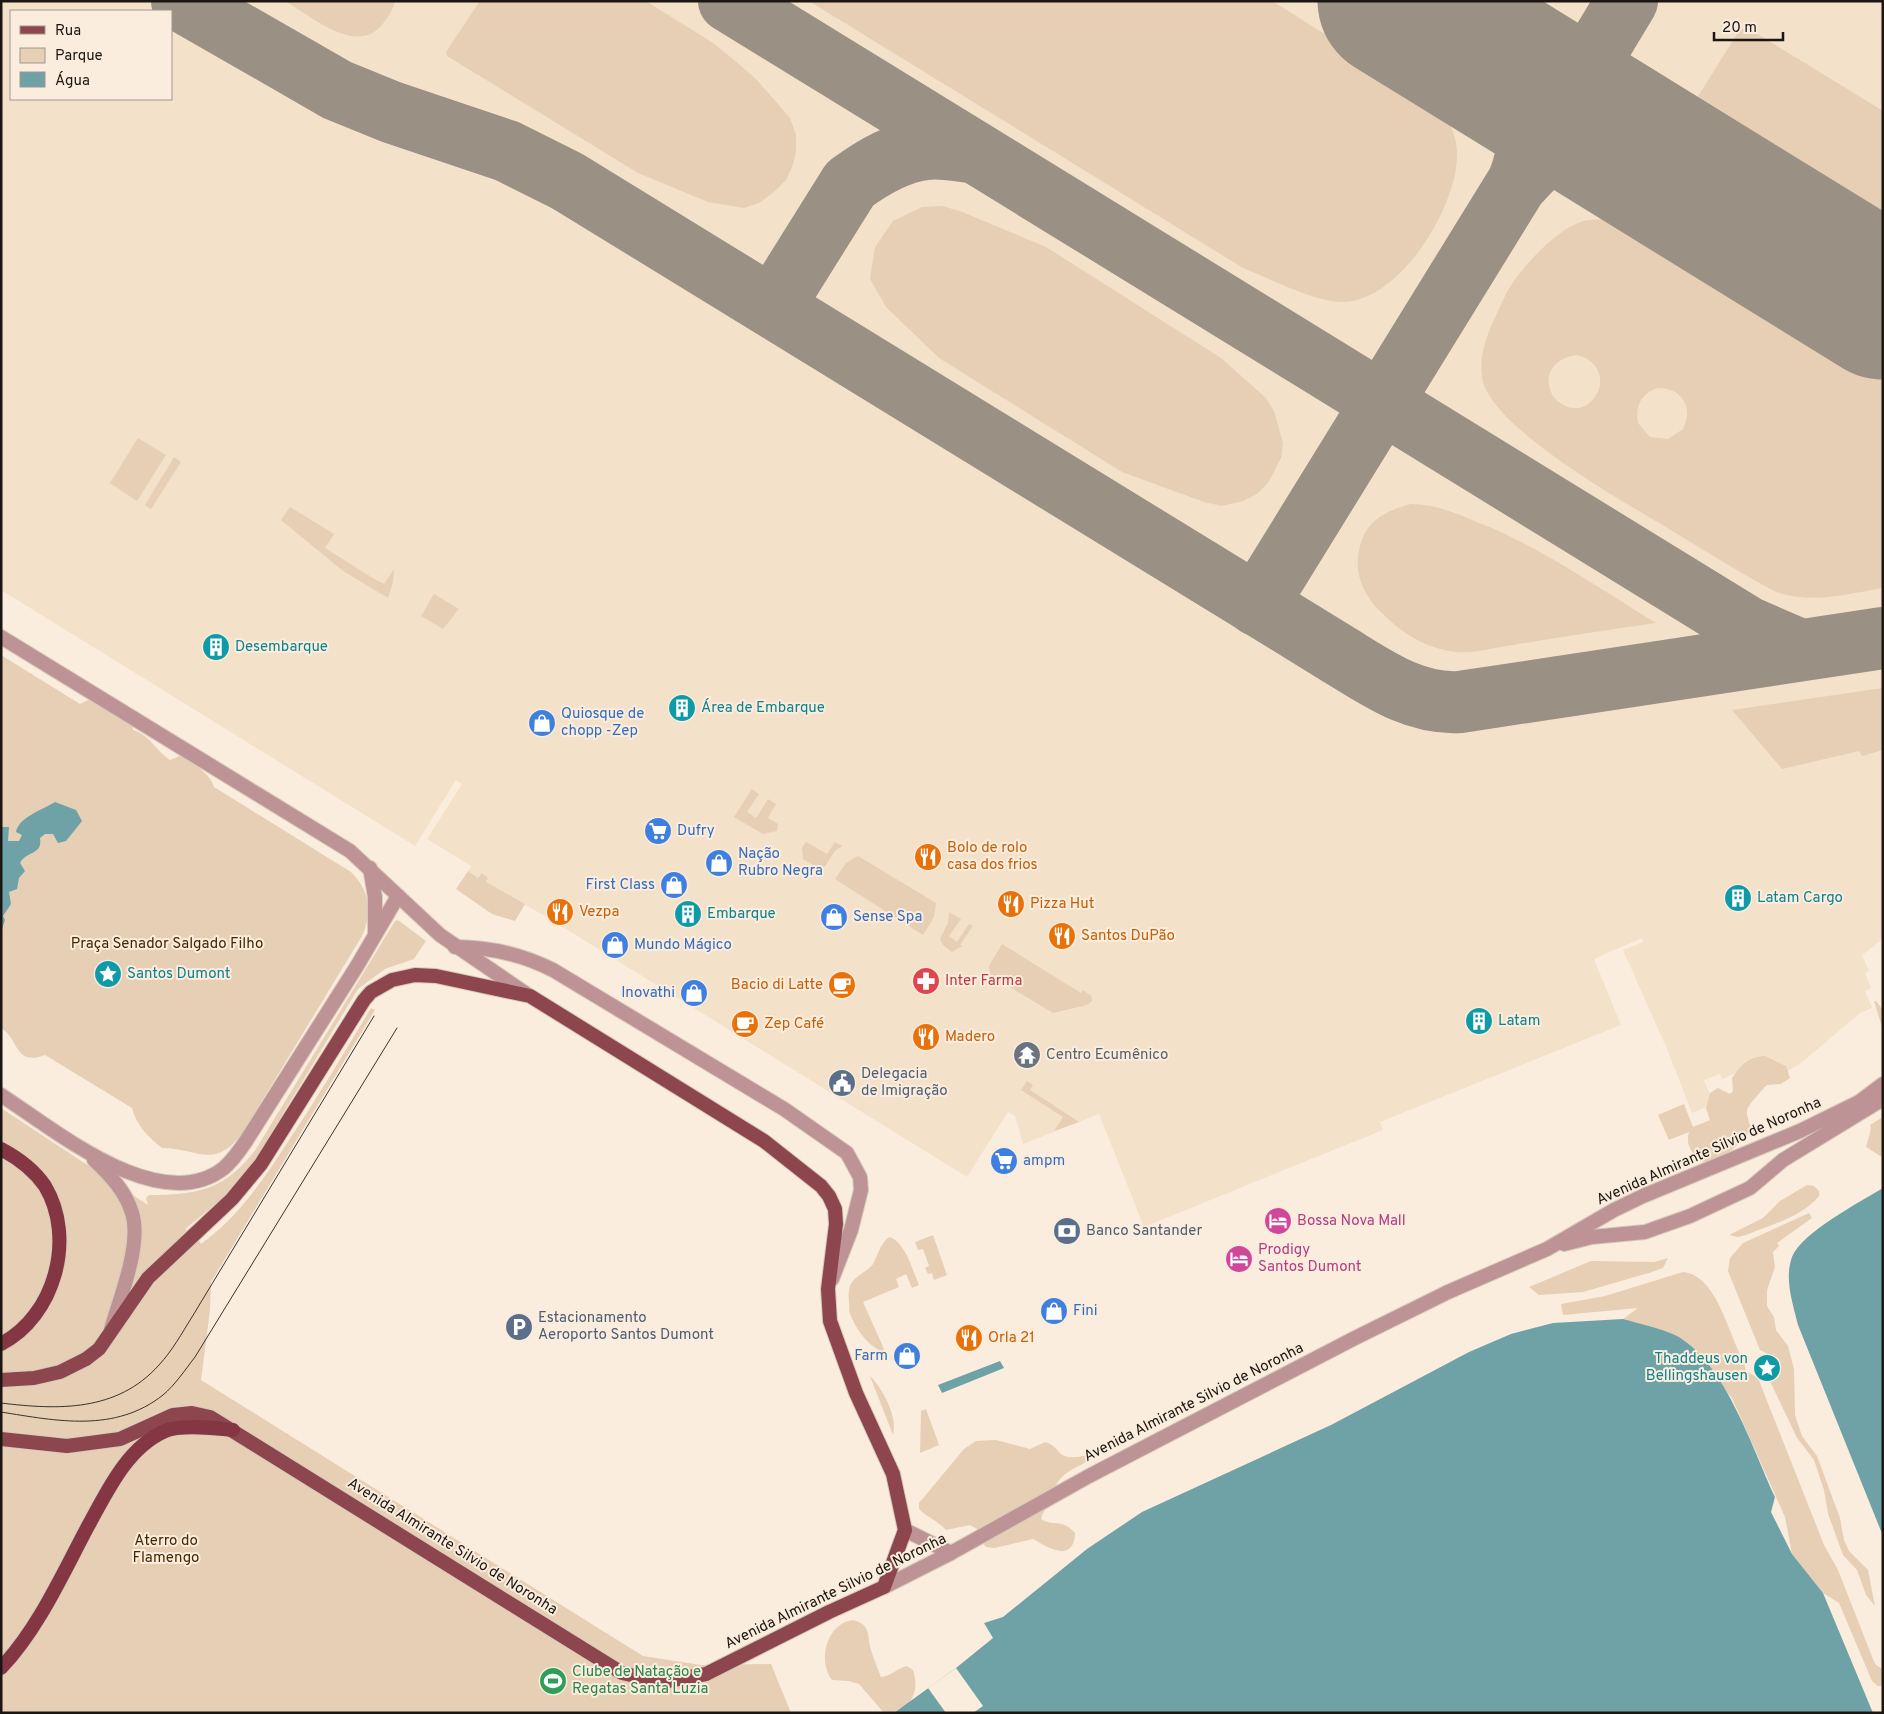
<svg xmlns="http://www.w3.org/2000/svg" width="1884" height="1714" font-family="Overpass,sans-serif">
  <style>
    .built { fill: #f4e1ca; fill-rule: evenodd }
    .green { fill: #e6cfb5; fill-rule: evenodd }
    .water { fill: #6ea2a7 }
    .pier { fill: #fbeddd }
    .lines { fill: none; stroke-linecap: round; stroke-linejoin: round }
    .taxiway { stroke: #9a9084; stroke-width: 62 }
    .runway { stroke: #9a9084; stroke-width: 155 }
    .minor-casing { stroke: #d7cbbc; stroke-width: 16 }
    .tertiary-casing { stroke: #d7cbbc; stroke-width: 16 }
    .primary-casing { stroke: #d7cbbc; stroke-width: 16 }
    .trunk-casing { stroke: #d7cbbc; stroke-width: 16 }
    .minor { stroke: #be9396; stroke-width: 14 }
    .tertiary { stroke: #be9396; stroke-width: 14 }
    .primary { stroke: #8e464e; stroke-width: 14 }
    .trunk { stroke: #843642; stroke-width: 14 }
    .tram { stroke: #39322c; stroke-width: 1 }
    .labels { text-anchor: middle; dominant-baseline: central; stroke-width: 4; stroke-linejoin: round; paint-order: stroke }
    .culture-label { font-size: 15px; fill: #0d838f; stroke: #fbeddd; text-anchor: start }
    .shop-label { font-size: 15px; fill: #366cbe; stroke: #fbeddd; text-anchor: start }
    .food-label { font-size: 15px; fill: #c56008; stroke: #fbeddd; text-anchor: start }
    .park-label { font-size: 15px; fill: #442800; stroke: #fbeddd }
    .health-label { font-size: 15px; fill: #be3a42; stroke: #fbeddd; text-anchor: start }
    .worship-label { font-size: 15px; fill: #5b616d; stroke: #fbeddd; text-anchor: start }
    .service-label { font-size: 15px; fill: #4e5e75; stroke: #fbeddd; text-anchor: start }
    .street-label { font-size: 15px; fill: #1b1611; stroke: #fbeddd }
    .hotel-label { font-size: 15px; fill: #b23c85; stroke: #fbeddd; text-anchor: start }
    .leisure-label { font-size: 15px; fill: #27864d; stroke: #fbeddd; text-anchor: start }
  </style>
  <rect width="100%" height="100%" fill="#fbeddd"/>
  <path class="built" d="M1,1H1883V939L1862,955L1869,971L1865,973L1871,988L1865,991L1872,1008L1860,1013L1800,1064L1762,1085L1754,1066L1722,1079L1720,1074L1704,1080L1714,1104L1692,1113L1667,1049L1623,950L1643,942L1642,938L1594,959L1621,1025L1380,1122L1383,1130L1144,1227L1099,1114L1023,1144L1015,1116L1008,1112L967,1177L545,916L485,882L482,874L478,879L468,871L471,866L427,839L462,784L456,780L415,846L1,590ZM11,11H171V99H11Z"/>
  <g class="green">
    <path d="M285,1H395C393,10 388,17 382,25C356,56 311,16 285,1Z"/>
    <path d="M480,1H646L713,43L733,59L757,80L790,118L796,135V151L793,165L786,180L775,191L759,203L744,208L708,202L638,173L447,56L446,52Z"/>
    <path d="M809,1H1272L1437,104C1448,119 1458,136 1457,156C1457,207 1400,301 1343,302C1314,302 1271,279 1243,268Z"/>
    <path d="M1746,27L1883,111V226L1694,108L1695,101L1739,31Z"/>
    <path d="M942,206L960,211L1046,247L1221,358L1266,398L1274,411L1283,443L1281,458L1268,483L1257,494L1243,501L1222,506L1204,502L1122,472L939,358L886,307L870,279L875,247L893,221L922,207Z"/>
    <path d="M1603,219L1621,220L1652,233L1883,376V588C1847,594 1809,605 1774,591C1737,571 1702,549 1666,527C1624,502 1488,426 1482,377C1478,348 1494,320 1506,294C1517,272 1556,229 1581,222C1588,219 1596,220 1603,219ZM1577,355C1622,367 1593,424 1562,404C1556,401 1552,396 1550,389C1544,370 1559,357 1577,355ZM1657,388C1682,387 1694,408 1683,429L1668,439L1650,437L1638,423C1635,406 1640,395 1657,388Z"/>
    <path d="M138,438L166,455L137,501L110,483Z"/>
    <path d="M174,457L181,462L151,509L145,505Z"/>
    <path d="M1411,504C1435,504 1455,513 1477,522C1541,547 1597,587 1656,623C1608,630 1561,637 1513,645C1496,647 1474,654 1456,652C1426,648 1402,634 1381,612C1364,596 1354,574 1359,551C1364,522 1384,511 1411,504Z"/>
    <path d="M290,507L334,534L325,548L376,580L384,584L394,569L393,582L388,598L343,571L281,520Z"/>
    <path d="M434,594L459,609L443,629L421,616Z"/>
    <path d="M1,655L80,704L88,700L99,699L132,722L133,730C150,735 156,751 170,760L180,756L189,757C197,769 210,773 214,787L351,872C370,891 373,912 362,936L243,1132C215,1171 197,1148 162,1148C149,1138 136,1125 132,1108L45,1055C14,1067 19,1038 1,1028Z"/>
    <path d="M1883,688V750L1862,756L1859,751L1782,769L1732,710Z"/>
    <path d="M752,789L759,794L747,812L756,818L768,799L776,804L768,818L778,824L777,831L763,834L734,817Z"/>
    <path d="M806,842L827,854L835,842L842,846L835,851L825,866L818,868L803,859L802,848Z"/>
    <path d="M858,856L936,903L934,917L923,935L835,879L846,863Z"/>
    <path d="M468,871L478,878L482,873L488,878L486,882L525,904L515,921L492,914L456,889Z"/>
    <path d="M949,912L961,919L949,936L957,942L969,924L973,926L960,945L962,946L952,952L943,945L940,939L948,923Z"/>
    <path d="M398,920L426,941L414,959L385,969L358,989L252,1165L223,1198L185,1229L198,1239L201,1244C240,1216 265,1177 291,1137C319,1095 345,1051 371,1008L375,1010L211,1282L210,1310L201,1380L643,1656L701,1665L771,1664L791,1713H1V1108L148,1205L146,1198L149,1195C198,1195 225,1190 256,1149L395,921Z"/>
    <path d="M1002,944L1081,993L1083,990L1091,996L1092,1001L1087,1005L1053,1013L990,975L989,966Z"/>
    <path d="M1874,1001H1876L1883,1010V1030Z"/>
    <path d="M1765,1056L1786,1066L1790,1078L1781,1084L1767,1085C1763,1089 1747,1106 1747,1111C1746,1117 1751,1124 1751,1131C1739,1144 1722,1162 1703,1162C1692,1154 1685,1145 1689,1132L1669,1140L1658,1115L1684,1104L1693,1127L1710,1120L1706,1108L1710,1093L1718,1088L1730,1094L1733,1091L1732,1078C1742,1064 1748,1057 1765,1056Z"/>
    <path d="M1027,1081L1033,1085L1030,1090L1079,1122L1054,1131L1063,1117L1021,1090Z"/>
    <path d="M1883,1117V1157H1882L1866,1147L1871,1129L1870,1125Z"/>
    <path d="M1807,1185L1814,1186L1819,1191V1196C1802,1217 1770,1225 1746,1235L1738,1237L1729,1235L1763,1218L1780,1201Z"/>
    <path d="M1809,1213L1812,1218L1777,1243L1779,1246L1773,1252L1775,1267L1767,1290V1306L1774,1317L1776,1330L1788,1346L1794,1369L1795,1415L1802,1436L1817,1456L1840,1518L1844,1540L1849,1551L1868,1570L1875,1606L1866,1595L1857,1570L1843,1555L1828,1514L1824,1490L1814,1460L1797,1438L1767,1375L1773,1365L1768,1354L1760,1350L1728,1271L1730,1258L1743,1243Z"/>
    <path d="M933,1235L947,1275L934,1280L932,1273L928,1274L925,1268L929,1266L923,1249L918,1250L915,1242Z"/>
    <path d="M889,1237C905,1241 913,1271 919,1285L912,1288L906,1274L896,1279L899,1287L863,1302L884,1349L882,1351C867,1346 854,1326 849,1311C850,1304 847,1295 850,1286C854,1276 867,1272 873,1264C878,1255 880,1244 889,1237Z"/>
    <path d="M1668,1258L1663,1268L1652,1272L1583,1292L1539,1295L1529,1287L1591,1261L1654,1262Z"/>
    <path d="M1683,1272C1717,1275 1728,1334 1743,1359L1746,1371L1758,1378L1824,1545L1838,1570L1873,1659L1876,1665L1883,1669V1686H1878L1872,1681L1839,1603L1823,1593L1792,1554L1785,1517L1732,1398L1678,1337L1623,1319L1638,1308L1563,1315L1561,1304L1605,1296Z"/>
    <path d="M870,1376C882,1388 898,1416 893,1435Z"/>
    <path d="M926,1409L939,1445L920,1453L921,1411Z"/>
    <path d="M996,1440L1030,1449L1045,1442C1054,1445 1055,1448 1061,1454C1068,1460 1082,1456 1090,1455V1459C1085,1464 1079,1465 1073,1469C1053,1480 1055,1492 1046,1508C1044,1512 1042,1514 1041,1519C1053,1527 1062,1518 1075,1533C1074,1564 1047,1547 1033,1539L995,1548L986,1547L979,1539L977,1529L970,1525L946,1530C937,1520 928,1518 919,1509V1503L964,1449L976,1441Z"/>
    <path d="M853,1620C869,1624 868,1633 870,1647C873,1657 877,1667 881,1677C892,1676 897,1668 907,1666L913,1670C921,1693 909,1713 884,1713L859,1684L848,1681L832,1680C817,1660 827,1623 853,1620Z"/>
  </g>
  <g class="water">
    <path d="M55,802L76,810L82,821L66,841L58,843L53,834H45L40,838C43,855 26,851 20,863L25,871L19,878L17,889L9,892L11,904L3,916L5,920L1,932V827H9L8,841H19L22,835L16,832C19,817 42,810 55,802Z"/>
    <path d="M1883,1188V1536L1798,1325C1793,1304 1784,1279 1792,1257C1801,1233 1860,1202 1883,1188Z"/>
    <path d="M1623,1319C1640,1324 1661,1328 1677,1336C1726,1364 1752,1448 1775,1497L1771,1512L1792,1554L1823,1593L1873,1713H894L956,1668L993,1638L984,1623L1003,1617L1087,1549L1142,1512L1331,1425L1469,1352L1511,1334L1553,1323Z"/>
    <path d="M1000,1361L1004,1368L942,1393L938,1385Z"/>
  </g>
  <path class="pier" d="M956,1668L983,1706L973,1713H946L928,1688Z"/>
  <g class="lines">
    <g class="taxiway">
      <path d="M182,1L337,90L391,112L507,151L567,181L1336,653C1374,676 1413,705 1460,702L1883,638"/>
      <path d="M729,1L1747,627L1800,650"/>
      <path d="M1487,59C1526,102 1540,122 1519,180"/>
      <path d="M1520,181C1564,130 1589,141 1647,157"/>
      <path d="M773,307L850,184C873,167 898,152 927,149C942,147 959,151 974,152"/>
      <path d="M1257,605L1518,182L1627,1"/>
    </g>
    <path class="runway" d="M1395,1L1883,302"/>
    <g class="minor-casing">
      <g id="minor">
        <path d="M1564,1244L1592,1237L1645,1232L1690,1216L1750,1188L1783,1160L1883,1099"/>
        <path d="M905,1530L951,1553"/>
        <path d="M884,1587L951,1553L1089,1476L1355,1338L1448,1292L1547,1249L1614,1210L1643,1196L1800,1131L1859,1102L1883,1084"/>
      </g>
    </g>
    <g class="tertiary-casing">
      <g id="tertiary">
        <path d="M1,637L350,851L440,935L528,995"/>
        <path d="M370,868L375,897V933"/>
        <path d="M455,947C491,947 521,954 553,970L784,1109L847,1153L860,1177L861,1190L851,1230L832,1279"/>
        <path d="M1,1095C55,1130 160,1218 224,1168C233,1160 240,1150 246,1141L357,966L398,896"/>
        <path d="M94,1160C110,1175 126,1192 132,1213C142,1244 120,1298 111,1329"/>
      </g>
    </g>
    <g class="primary-casing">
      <path id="primary" d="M1,1380L34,1378L60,1372L86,1359L99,1349L148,1278L232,1199L261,1164L364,1000L371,992L392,980L415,975L436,976L530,996L764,1141L821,1186L829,1196L835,1209L836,1224L828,1289L830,1321L856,1393L893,1474L905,1530L884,1587L829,1612L706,1674L662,1682L622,1673L210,1417L192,1413L173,1415L120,1439L67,1446L1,1439"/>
    </g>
    <g class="trunk-casing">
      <g id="trunk">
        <path d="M1,1149C18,1158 34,1170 45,1186C76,1238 55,1316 1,1344"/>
        <path d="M1,1668C38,1629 62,1575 87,1528C106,1494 126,1448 165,1431C181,1424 215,1428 233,1430"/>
      </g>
    </g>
    <use href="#minor" class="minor"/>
    <use href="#tertiary" class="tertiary"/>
    <use href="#primary" class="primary"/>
    <use href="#trunk" class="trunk"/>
    <g class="tram">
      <path d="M1,1403C58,1410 117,1412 159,1365C172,1351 182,1333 192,1317L374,1016"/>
      <path d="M1,1412C57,1421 115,1433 163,1395C175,1385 185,1370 195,1357L397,1028"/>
    </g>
  </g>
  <defs>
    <g id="building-disc" transform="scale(1.4375)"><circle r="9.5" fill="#0f9aa8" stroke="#fbeddd"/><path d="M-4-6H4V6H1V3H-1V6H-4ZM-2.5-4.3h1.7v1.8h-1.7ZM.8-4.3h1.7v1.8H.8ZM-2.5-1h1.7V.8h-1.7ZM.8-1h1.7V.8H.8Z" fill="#fff"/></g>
    <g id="shop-disc" transform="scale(1.4375)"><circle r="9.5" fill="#3f7fe0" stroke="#fbeddd"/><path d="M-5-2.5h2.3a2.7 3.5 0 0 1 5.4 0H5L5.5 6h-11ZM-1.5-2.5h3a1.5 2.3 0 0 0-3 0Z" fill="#fff"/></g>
    <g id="supermarket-disc" transform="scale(1.4375)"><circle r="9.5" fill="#3f7fe0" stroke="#fbeddd"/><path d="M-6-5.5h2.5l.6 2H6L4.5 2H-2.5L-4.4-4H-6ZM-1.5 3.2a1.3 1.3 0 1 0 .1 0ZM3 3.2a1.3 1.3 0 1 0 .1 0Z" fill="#fff"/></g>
    <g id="restaurant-disc" transform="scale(1.4375)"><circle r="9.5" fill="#e8710a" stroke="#fbeddd"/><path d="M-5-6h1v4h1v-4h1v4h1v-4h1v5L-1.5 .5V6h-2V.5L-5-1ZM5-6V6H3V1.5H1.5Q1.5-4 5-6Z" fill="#fff"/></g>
    <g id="sight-disc" transform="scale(1.4375)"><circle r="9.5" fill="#0f9aa8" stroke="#fbeddd"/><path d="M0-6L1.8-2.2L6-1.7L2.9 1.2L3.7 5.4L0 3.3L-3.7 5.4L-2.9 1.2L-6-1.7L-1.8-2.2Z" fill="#fff"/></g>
    <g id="pharmacy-disc" transform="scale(1.4375)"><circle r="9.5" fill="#e0444e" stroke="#fbeddd"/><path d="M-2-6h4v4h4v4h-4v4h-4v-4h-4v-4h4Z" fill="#fff"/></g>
    <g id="cafe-disc" transform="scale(1.4375)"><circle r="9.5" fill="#e8710a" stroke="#fbeddd"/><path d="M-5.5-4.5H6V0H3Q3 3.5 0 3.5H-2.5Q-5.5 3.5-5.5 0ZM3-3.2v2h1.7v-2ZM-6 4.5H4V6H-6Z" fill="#fff"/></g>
    <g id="temple-disc" transform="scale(1.4375)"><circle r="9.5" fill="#6b7280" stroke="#fbeddd"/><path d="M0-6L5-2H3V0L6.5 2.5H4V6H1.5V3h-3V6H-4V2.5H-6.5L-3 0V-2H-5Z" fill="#fff"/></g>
    <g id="civic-disc" transform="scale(1.4375)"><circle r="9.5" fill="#5c6f8a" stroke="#fbeddd"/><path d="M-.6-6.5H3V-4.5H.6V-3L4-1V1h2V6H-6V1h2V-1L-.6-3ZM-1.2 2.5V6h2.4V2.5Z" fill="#fff"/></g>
    <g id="hotel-disc" transform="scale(1.4375)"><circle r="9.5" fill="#d1479c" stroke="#fbeddd"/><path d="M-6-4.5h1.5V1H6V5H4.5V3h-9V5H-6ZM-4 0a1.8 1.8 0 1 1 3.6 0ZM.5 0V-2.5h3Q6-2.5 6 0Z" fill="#fff"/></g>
    <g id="bank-disc" transform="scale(1.4375)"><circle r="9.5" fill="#5c6f8a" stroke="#fbeddd"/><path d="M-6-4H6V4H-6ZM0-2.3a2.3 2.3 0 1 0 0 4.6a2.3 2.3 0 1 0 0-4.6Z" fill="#fff"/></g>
    <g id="parking-disc" transform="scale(1.4375)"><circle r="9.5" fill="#5c6f8a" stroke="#fbeddd"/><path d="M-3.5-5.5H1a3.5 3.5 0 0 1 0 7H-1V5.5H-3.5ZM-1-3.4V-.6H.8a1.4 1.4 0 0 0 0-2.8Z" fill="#fff"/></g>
    <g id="stadium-disc" transform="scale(1.4375)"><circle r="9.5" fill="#2e9e5b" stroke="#fbeddd"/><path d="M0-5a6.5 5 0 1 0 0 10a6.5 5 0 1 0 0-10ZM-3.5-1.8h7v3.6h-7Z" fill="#fff"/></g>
  </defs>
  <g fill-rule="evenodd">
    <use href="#building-disc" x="216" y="647"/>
    <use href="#building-disc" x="682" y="708"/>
    <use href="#shop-disc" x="542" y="723"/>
    <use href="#supermarket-disc" x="658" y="831"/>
    <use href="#restaurant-disc" x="928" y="857"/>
    <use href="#shop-disc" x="719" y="863"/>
    <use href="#shop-disc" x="674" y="885"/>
    <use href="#building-disc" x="1738" y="898"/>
    <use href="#restaurant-disc" x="1011" y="904"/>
    <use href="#restaurant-disc" x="560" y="912"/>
    <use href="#building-disc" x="688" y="914"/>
    <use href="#shop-disc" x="834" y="917"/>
    <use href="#restaurant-disc" x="1062" y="936"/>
    <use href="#shop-disc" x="615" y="945"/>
    <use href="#sight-disc" x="108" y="974"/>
    <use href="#pharmacy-disc" x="926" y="981"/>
    <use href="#cafe-disc" x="842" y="985"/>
    <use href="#shop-disc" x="694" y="993"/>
    <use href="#building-disc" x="1479" y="1021"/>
    <use href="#cafe-disc" x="745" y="1024"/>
    <use href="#restaurant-disc" x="926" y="1037"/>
    <use href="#temple-disc" x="1027" y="1055"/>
    <use href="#civic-disc" x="842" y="1083"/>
    <use href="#supermarket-disc" x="1004" y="1161"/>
    <use href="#hotel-disc" x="1278" y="1221"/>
    <use href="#bank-disc" x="1067" y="1231"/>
    <use href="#hotel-disc" x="1239" y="1259"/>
    <use href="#shop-disc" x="1054" y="1311"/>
    <use href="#parking-disc" x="519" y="1327"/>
    <use href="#restaurant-disc" x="969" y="1338"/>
    <use href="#shop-disc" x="907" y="1356"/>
    <use href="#sight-disc" x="1767" y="1368"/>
    <use href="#stadium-disc" x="553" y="1681"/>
  </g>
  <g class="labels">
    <g class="culture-label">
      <text x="235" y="647">Desembarque</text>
      <text x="701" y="708">Área de Embarque</text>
      <text x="1757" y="898">Latam Cargo</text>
      <text x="707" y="914">Embarque</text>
      <text x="127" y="974">Santos Dumont</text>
      <text x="1498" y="1021">Latam</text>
      <text x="1748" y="1359" text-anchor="end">Thaddeus von<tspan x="1748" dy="17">Bellingshausen</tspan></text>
    </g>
    <g class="shop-label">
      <text x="561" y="714">Quiosque de<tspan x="561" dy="17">chopp -Zep</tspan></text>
      <text x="677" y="831">Dufry</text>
      <text x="738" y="854">Nação<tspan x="738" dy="17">Rubro Negra</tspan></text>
      <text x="655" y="885" text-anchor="end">First Class</text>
      <text x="853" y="917">Sense Spa</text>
      <text x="634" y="945">Mundo Mágico</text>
      <text x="675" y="993" text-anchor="end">Inovathi</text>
      <text x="1023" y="1161">ampm</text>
      <text x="1073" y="1311">Fini</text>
      <text x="888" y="1356" text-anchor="end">Farm</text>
    </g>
    <g class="food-label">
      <text x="947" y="848">Bolo de rolo<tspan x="947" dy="17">casa dos frios</tspan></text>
      <text x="1030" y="904">Pizza Hut</text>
      <text x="579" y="912">Vezpa</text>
      <text x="1081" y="936">Santos DuPão</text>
      <text x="823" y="985" text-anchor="end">Bacio di Latte</text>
      <text x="764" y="1024">Zep Café</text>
      <text x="945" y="1037">Madero</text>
      <text x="988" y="1338">Orla 21</text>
    </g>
    <g class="park-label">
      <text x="167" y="944">Praça Senador Salgado Filho</text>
      <text x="166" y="1541">Aterro do<tspan x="166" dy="17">Flamengo</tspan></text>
    </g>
    <g class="health-label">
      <text x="945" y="981">Inter Farma</text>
    </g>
    <g class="worship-label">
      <text x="1046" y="1055">Centro Ecumênico</text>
    </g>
    <g class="service-label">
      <text x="861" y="1074">Delegacia<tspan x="861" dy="17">de Imigração</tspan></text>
      <text x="1086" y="1231">Banco Santander</text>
      <text x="538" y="1318">Estacionamento<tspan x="538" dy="17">Aeroporto Santos Dumont</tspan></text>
    </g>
    <g class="street-label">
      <text transform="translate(1709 1152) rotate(-24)">Avenida Almirante Silvio de Noronha</text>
      <text transform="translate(1194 1403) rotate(-27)">Avenida Almirante Silvio de Noronha</text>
      <text transform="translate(452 1547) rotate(32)">Avenida Almirante Silvio de Noronha</text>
      <text transform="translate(836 1592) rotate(-26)">Avenida Almirante Silvio de Noronha</text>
    </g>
    <g class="hotel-label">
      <text x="1297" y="1221">Bossa Nova Mall</text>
      <text x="1258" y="1250">Prodigy<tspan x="1258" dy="17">Santos Dumont</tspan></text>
    </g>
    <g class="leisure-label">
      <text x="572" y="1672">Clube de Natação e<tspan x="572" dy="17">Regatas Santa Luzia</tspan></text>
    </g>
  </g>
  <rect width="1884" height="1714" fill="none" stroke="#1b1611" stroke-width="5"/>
  <rect x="10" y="10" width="162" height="90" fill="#fbeddd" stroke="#a1978b"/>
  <rect x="20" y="26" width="25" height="8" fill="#8e464e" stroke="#a1978b"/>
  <text x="55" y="35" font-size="15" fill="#1b1611">Rua</text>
  <rect x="20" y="48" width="25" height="15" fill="#e6cfb5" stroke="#a1978b"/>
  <text x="55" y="60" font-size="15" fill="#1b1611">Parque</text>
  <rect x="20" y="72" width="25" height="15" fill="#6ea2a7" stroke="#a1978b"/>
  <text x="55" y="85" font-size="15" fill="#1b1611">Água</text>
  <path d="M1714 32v8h69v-8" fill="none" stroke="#1b1611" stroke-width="2.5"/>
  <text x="1722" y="32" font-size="15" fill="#1b1611" stroke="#fbeddd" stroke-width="4" paint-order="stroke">20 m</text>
</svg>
